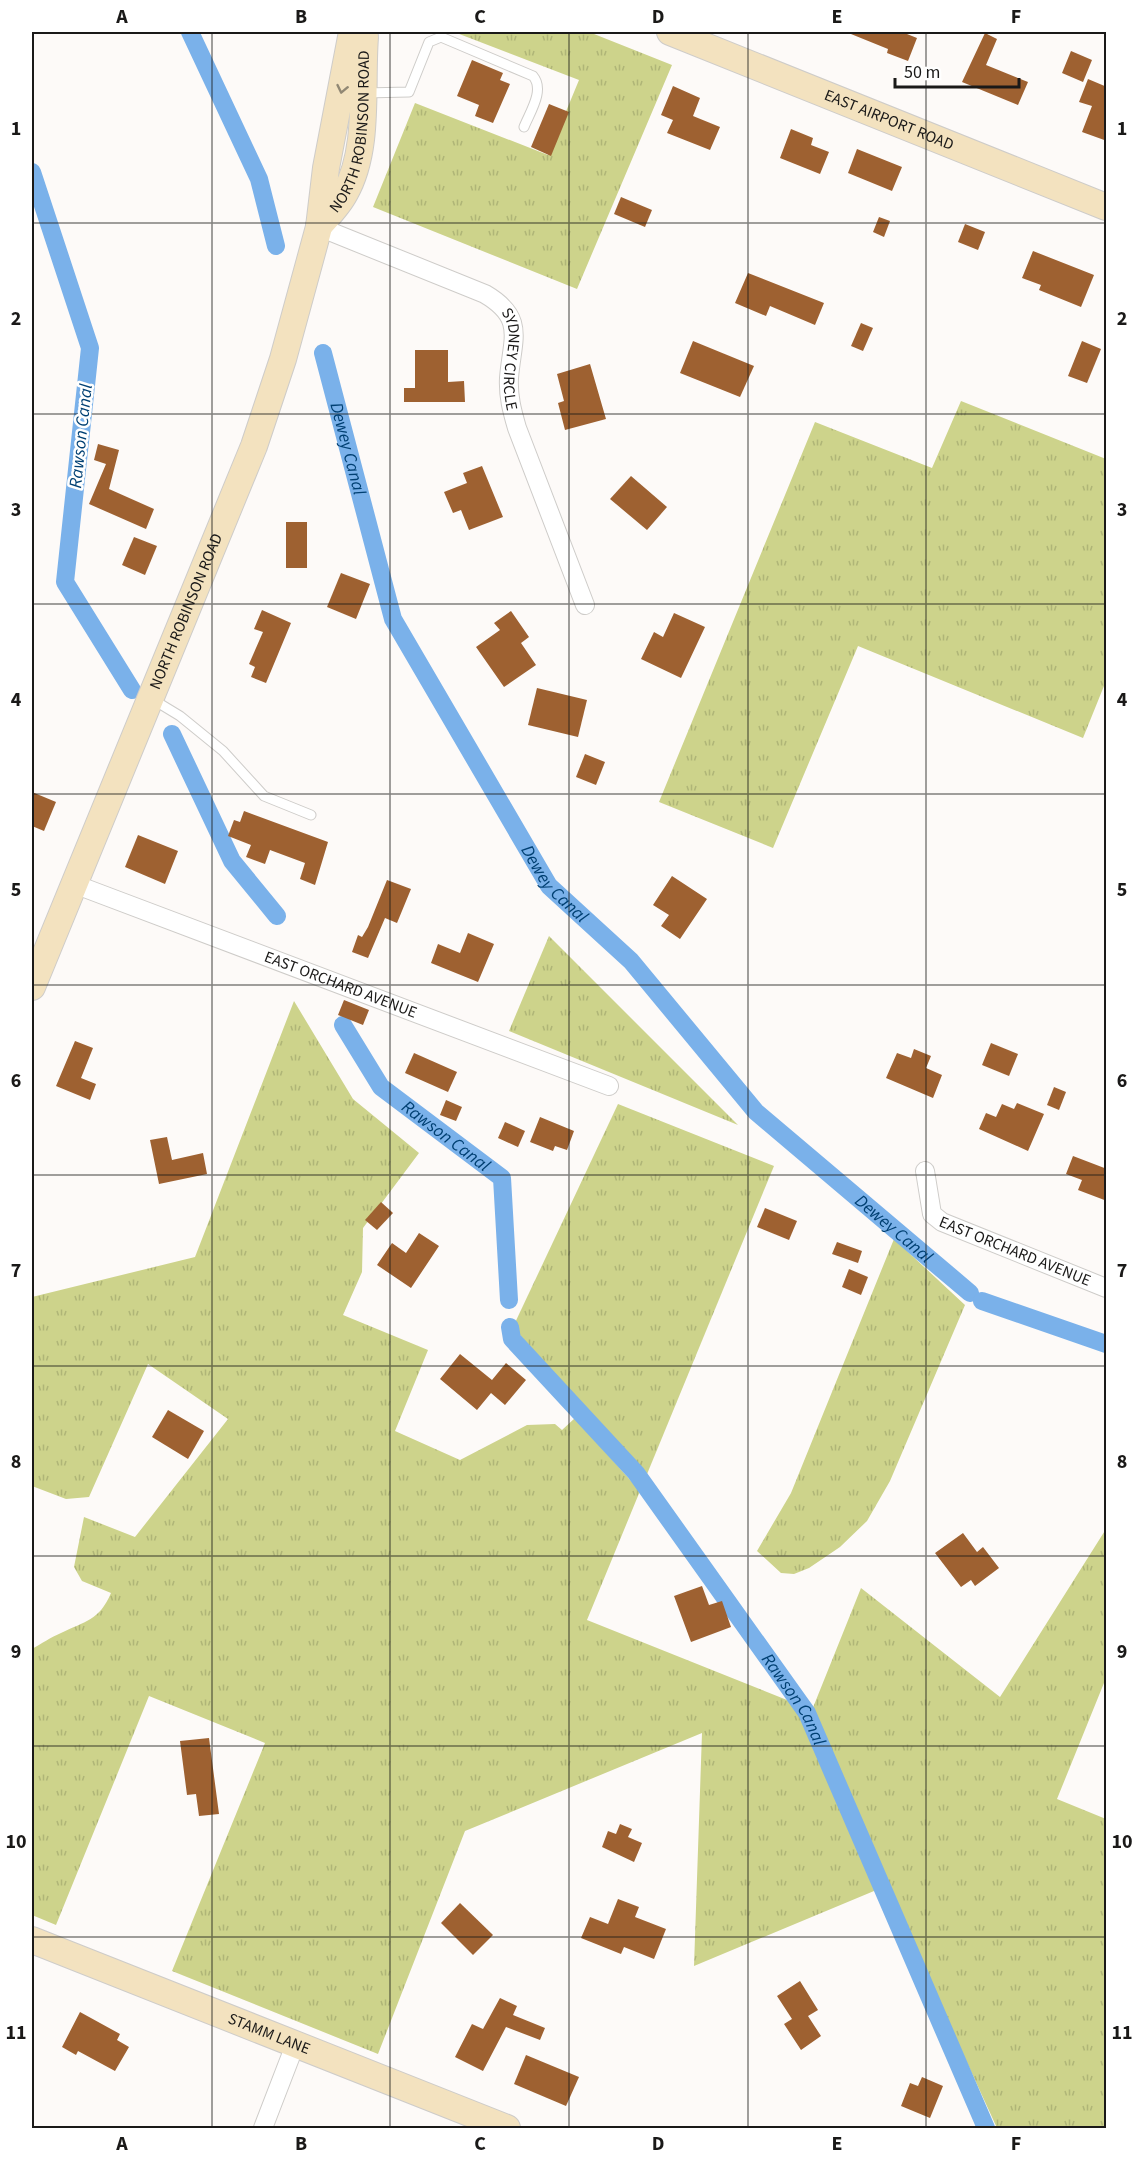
<svg xmlns="http://www.w3.org/2000/svg" width="1138" height="2160" font-family="'Source Sans 3',sans-serif">
  <style>
    .grass { fill: url(#grass-tufts) }
    .lines { fill: none; stroke-linecap: round; stroke-linejoin: round }
    .canal { stroke: #7ab1ea; stroke-width: 18 }
    .building { fill: #9e6131 }
    .lane-casing { stroke: #ceccc9; stroke-width: 11 }
    .street-casing { stroke: #ceccc9; stroke-width: 20 }
    .secondary-casing { stroke: #ceccc9; stroke-width: 28 }
    .lane { stroke: #fff; stroke-width: 9 }
    .street { stroke: #fff; stroke-width: 18 }
    .secondary { stroke: #f3e2bf; stroke-width: 26 }
    .oneway { stroke: #918874 }
    .grid { fill: none; stroke: #1a1918; stroke-width: 1.5; stroke-opacity: 0.55 }
    .labels { text-anchor: middle; dominant-baseline: central; stroke-width: 5; stroke-linejoin: round; paint-order: stroke }
    .street-label { font-size: 16px; fill: #1a1918; stroke: #fff }
    .water-label { font-size: 18px; font-style: italic; fill: #004073; stroke: #fff }
    .neatline { fill: none; stroke: #1a1918; stroke-width: 2 }
    .grid-label { font-size: 20px; text-anchor: middle; font-weight: bold; fill: #1a1918 }
  </style>
  <defs>
    <pattern id="grass-tufts" width="24" height="20" patternUnits="userSpaceOnUse" patternTransform="scale(1.5)"><rect width="24" height="20" fill="#cdd38b"/><path d="M3 7l-1-3M5 7V3M7 7l1-3M15 17l-1-3M17 17v-4M19 17l1-3" fill="none" stroke="#afb577"/></pattern>
  </defs>
  <rect width="100%" height="100%" fill="#fdfaf8"/>
  <g class="grass">
    <path d="M454,32H589L672,65L577,289L373,207L415,103L548,155L579,80Z"/>
    <path d="M961,401L1106,459V681L1083,738L858,646L773,848L659,802L815,422L932,468Z"/>
    <path d="M549,936L738,1125L509,1031Z"/>
    <path d="M294,1001L353,1099L419,1153L363,1228L362,1272L343,1315L428,1350L395,1431L460,1460L527,1425L555,1424L562,1430L575,1418L640,1491L587,1620L812,1710L861,1588L1000,1697L1106,1529V1678L1057,1799L1106,1819V2128H997L886,1886L694,1966L702,1733L465,1831L378,2054L172,1971L265,1743L149,1696L56,1925L32,1915V1649C41,1644 51,1637 61,1633C85,1621 99,1621 111,1593L82,1581L74,1567L84,1517L135,1537L228,1419L148,1364L89,1497L66,1499L32,1486V1297L195,1257Z"/>
    <path d="M618,1104L774,1166L645,1479L513,1327Z"/>
    <path d="M894,1239L965,1305L890,1481L867,1521L840,1547L809,1568L794,1574L781,1573L757,1551L791,1493Z"/>
  </g>
  <g class="lines">
    <g class="canal">
      <path d="M190,32L259,179L276,246"/>
      <path d="M32,172L90,348L65,582L132,690"/>
      <path id="s1" d="M323,353L393,619L549,886L631,961L756,1112L970,1293"/>
      <path d="M172,734L232,861L277,916"/>
      <path id="s2" d="M343,1025L381,1087L502,1178L509,1300"/>
      <path d="M982,1301L1106,1344"/>
      <path id="s3" d="M510,1327L512,1339L636,1473L807,1713L986,2128"/>
    </g>
  </g>
  <g class="building">
    <path d="M846,32H902L917,38L908,61L887,53L888,49Z"/>
    <path d="M985,33L997,39L986,65L1028,82L1018,105L962,82Z"/>
    <path d="M1071,51L1092,60L1083,82L1062,73Z"/>
    <path d="M472,60L503,73L500,80L510,84L493,123L475,116L479,105L457,96Z"/>
    <path d="M1088,79L1107,87V141L1082,132L1092,106L1079,102Z"/>
    <path d="M673,86L700,98L693,116L720,127L710,150L667,133L673,120L661,115Z"/>
    <path d="M549,104L569,112L551,156L531,147Z"/>
    <path d="M791,129L813,138L811,145L829,152L820,174L780,158Z"/>
    <path d="M857,149L902,167L892,191L848,173Z"/>
    <path d="M621,197L652,210L645,227L614,214Z"/>
    <path d="M879,217L890,221L884,237L873,232Z"/>
    <path d="M965,224L985,232L978,250L958,242Z"/>
    <path d="M1033,251L1094,275L1081,307L1039,290L1041,285L1022,278Z"/>
    <path d="M748,273L824,303L815,325L770,306L766,316L735,303Z"/>
    <path d="M861,323L873,328L863,351L851,346Z"/>
    <path d="M693,341L754,366L740,397L680,373Z"/>
    <path d="M1082,341L1101,349L1087,383L1068,376Z"/>
    <path d="M415,350H448V382L464,381L465,402H404V388H415Z"/>
    <path d="M590,364L606,419L565,430L558,403L564,401L557,374Z"/>
    <path d="M98,444L119,450L109,489L154,509L146,529L89,504L106,464L94,460Z"/>
    <path d="M482,466L503,517L469,530L461,510L453,513L444,492L467,483L463,473Z"/>
    <path d="M631,476L667,507L647,530L610,499Z"/>
    <rect x="286" y="522" width="21" height="46"/>
    <path d="M134,537L157,546L145,575L122,565Z"/>
    <path d="M341,573L370,584L356,619L327,607Z"/>
    <path d="M262,610L291,623L266,683L251,677L255,667L249,664L263,632L254,629Z"/>
    <path d="M511,611L529,637L521,643L536,665L504,687L476,647L500,630L494,623Z"/>
    <path d="M674,613L705,627L681,678L641,659L654,632L663,637Z"/>
    <path d="M537,688L587,700L578,737L528,725Z"/>
    <path d="M585,754L605,762L596,785L576,777Z"/>
    <path d="M32,792L56,802L44,831L32,826Z"/>
    <path d="M244,811L328,842L315,885L300,879L305,863L270,850L265,864L246,857L251,845L228,836L234,820L240,822Z"/>
    <path d="M138,835L178,851L165,884L125,867Z"/>
    <path d="M672,876L707,899L680,939L661,926L669,915L653,905Z"/>
    <path d="M387,880L411,889L397,923L385,918L368,958L352,952L358,935L362,937L368,927Z"/>
    <path d="M468,933L494,944L478,982L431,963L438,944L460,953Z"/>
    <path d="M344,1000L369,1010L363,1025L338,1015Z"/>
    <path d="M75,1041L93,1048L81,1078L96,1084L90,1100L56,1086Z"/>
    <path d="M991,1043L1018,1054L1009,1076L982,1065Z"/>
    <path d="M914,1049L931,1056L926,1068L942,1075L933,1098L886,1078L897,1053L911,1058Z"/>
    <path d="M414,1053L457,1072L448,1092L405,1073Z"/>
    <path d="M1054,1087L1066,1092L1059,1110L1047,1105Z"/>
    <path d="M446,1100L462,1107L456,1121L440,1115Z"/>
    <path d="M1017,1103L1044,1114L1028,1151L979,1129L986,1113L996,1117L1002,1104L1014,1109Z"/>
    <path d="M540,1117L574,1131L567,1150L555,1146L553,1151L530,1142Z"/>
    <path d="M505,1122L525,1131L518,1147L498,1138Z"/>
    <path d="M167,1137L172,1160L203,1153L207,1174L159,1184L150,1140Z"/>
    <path d="M1073,1156L1107,1169V1201L1078,1190L1082,1180L1066,1174Z"/>
    <path d="M381,1202L393,1213L377,1230L365,1220Z"/>
    <path d="M765,1208L797,1221L789,1240L757,1227Z"/>
    <path d="M419,1233L439,1246L411,1288L377,1265L392,1243L406,1253Z"/>
    <path d="M837,1242L862,1251L858,1263L832,1254Z"/>
    <path d="M849,1269L868,1277L861,1295L842,1287Z"/>
    <path d="M460,1354L492,1380L506,1363L526,1380L505,1405L491,1393L477,1410L440,1379Z"/>
    <path d="M168,1410L204,1431L188,1459L152,1437Z"/>
    <path d="M963,1533L977,1552L983,1547L999,1568L975,1586L971,1580L961,1587L935,1553Z"/>
    <path d="M702,1586L709,1605L722,1601L731,1627L691,1642L674,1596Z"/>
    <path d="M209,1738L219,1814L199,1816L196,1794L187,1795L180,1741Z"/>
    <path d="M620,1824L632,1829L628,1837L642,1843L634,1862L602,1847L608,1831L616,1834Z"/>
    <path d="M618,1899L639,1907L635,1917L666,1929L654,1959L624,1947L621,1954L581,1938L590,1917L608,1924Z"/>
    <path d="M460,1903L493,1935L473,1955L441,1923Z"/>
    <path d="M800,1981L818,2010L808,2016L821,2036L801,2050L784,2024L792,2019L777,1996Z"/>
    <path d="M500,1998L517,2006L513,2015L545,2028L540,2040L506,2027L483,2071L455,2057L472,2024L483,2029Z"/>
    <path d="M80,2012L120,2034L117,2040L129,2047L115,2071L78,2051L76,2055L62,2047Z"/>
    <path d="M526,2055L579,2077L566,2106L514,2084Z"/>
    <path d="M922,2077L943,2086L930,2118L901,2106L910,2083L918,2086Z"/>
  </g>
  <g class="lines">
    <g class="lane-casing">
      <g id="lane">
        <path d="M364,93L409,92L429,42L441,37L533,76C545,90 530,112 524,127"/>
        <path d="M152,699L180,716L223,751L264,796L311,815"/>
      </g>
    </g>
    <g class="street-casing">
      <g id="street">
        <path id="s4" d="M319,227L485,294C526,318 512,339 509,378C508,396 512,411 517,428L585,605"/>
        <path id="s5" d="M74,884L609,1086"/>
        <path id="s6" d="M925,1171L932,1214L942,1222L1106,1288"/>
        <path d="M263,2128L295,2045"/>
      </g>
    </g>
    <g class="secondary-casing">
      <g id="secondary">
        <path id="s7" d="M670,32L1106,207"/>
        <path id="s8" d="M319,226C328,216 339,205 345,193C370,149 361,86 365,37"/>
        <path id="s9" d="M32,987L254,446L283,359L319,227L326,168L352,32"/>
        <path id="s10" d="M32,1940L507,2128"/>
      </g>
    </g>
    <use href="#lane" class="lane"/>
    <use href="#street" class="street"/>
    <use href="#secondary" class="secondary"/>
  </g>
  <defs><path id="oneway-chevron" d="M-2-3.5L2.5 0L-2 3.5" fill="none" stroke-width="1.6" stroke-linecap="round" stroke-linejoin="round" transform="scale(1.5)"/></defs>
  <use class="oneway" href="#oneway-chevron" transform="translate(342 89) rotate(102)"/>
  <path class="grid" d="M212,32V2128M390,32V2128M569,32V2128M748,32V2128M926,32V2128M32,223H1106M32,414H1106M32,604H1106M32,794H1106M32,985H1106M32,1175H1106M32,1366H1106M32,1556H1106M32,1746H1106M32,1937H1106"/>
  <g class="labels">
    <g class="street-label">
      <text stroke="none"><textPath href="#s7" startOffset="236">EAST AIRPORT ROAD</textPath></text>
      <text stroke="none"><textPath href="#s8" startOffset="104">NORTH ROBINSON ROAD</textPath></text>
      <text stroke="none"><textPath href="#s4" startOffset="256">SYDNEY CIRCLE</textPath></text>
      <text stroke="none"><textPath href="#s9" startOffset="406">NORTH ROBINSON ROAD</textPath></text>
      <text stroke="none"><textPath href="#s5" startOffset="285">EAST ORCHARD AVENUE</textPath></text>
      <text stroke="none"><textPath href="#s6" startOffset="135">EAST ORCHARD AVENUE</textPath></text>
      <text stroke="none"><textPath href="#s10" startOffset="255">STAMM LANE</textPath></text>
    </g>
    <g class="water-label">
      <text transform="translate(81 436) rotate(-84)">Rawson Canal</text>
      <text stroke="none"><textPath href="#s1" startOffset="99">Dewey Canal</textPath></text>
      <text stroke="none"><textPath href="#s1" startOffset="586">Dewey Canal</textPath></text>
      <text stroke="none"><textPath href="#s2" startOffset="154">Rawson Canal</textPath></text>
      <text stroke="none"><textPath href="#s1" startOffset="1072">Dewey Canal</textPath></text>
      <text stroke="none"><textPath href="#s3" startOffset="471">Rawson Canal</textPath></text>
    </g>
  </g>
  <rect width="1138" height="2160" fill="none" stroke="#ffffff" stroke-width="66"/>
  <path d="M895 78v9h124v-9" fill="none" stroke="#1a1918" stroke-width="3"/>
  <text x="904" y="78" font-size="18" fill="#1a1918" stroke="#ffffff" stroke-width="4.5" paint-order="stroke">50 m</text>
  <rect x="33" y="33" width="1072" height="2094" class="neatline"/>
  <g class="grid-label">
    <text x="122" y="23">A</text>
    <text x="301" y="23">B</text>
    <text x="480" y="23">C</text>
    <text x="658" y="23">D</text>
    <text x="837" y="23">E</text>
    <text x="1016" y="23">F</text>
    <text x="16" y="135">1</text>
    <text x="1122" y="135">1</text>
    <text x="16" y="325">2</text>
    <text x="1122" y="325">2</text>
    <text x="16" y="516">3</text>
    <text x="1122" y="516">3</text>
    <text x="16" y="706">4</text>
    <text x="1122" y="706">4</text>
    <text x="16" y="896">5</text>
    <text x="1122" y="896">5</text>
    <text x="16" y="1087">6</text>
    <text x="1122" y="1087">6</text>
    <text x="16" y="1277">7</text>
    <text x="1122" y="1277">7</text>
    <text x="16" y="1468">8</text>
    <text x="1122" y="1468">8</text>
    <text x="16" y="1658">9</text>
    <text x="1122" y="1658">9</text>
    <text x="16" y="1848">10</text>
    <text x="1122" y="1848">10</text>
    <text x="16" y="2039">11</text>
    <text x="1122" y="2039">11</text>
    <text x="122" y="2150">A</text>
    <text x="301" y="2150">B</text>
    <text x="480" y="2150">C</text>
    <text x="658" y="2150">D</text>
    <text x="837" y="2150">E</text>
    <text x="1016" y="2150">F</text>
  </g>
</svg>
